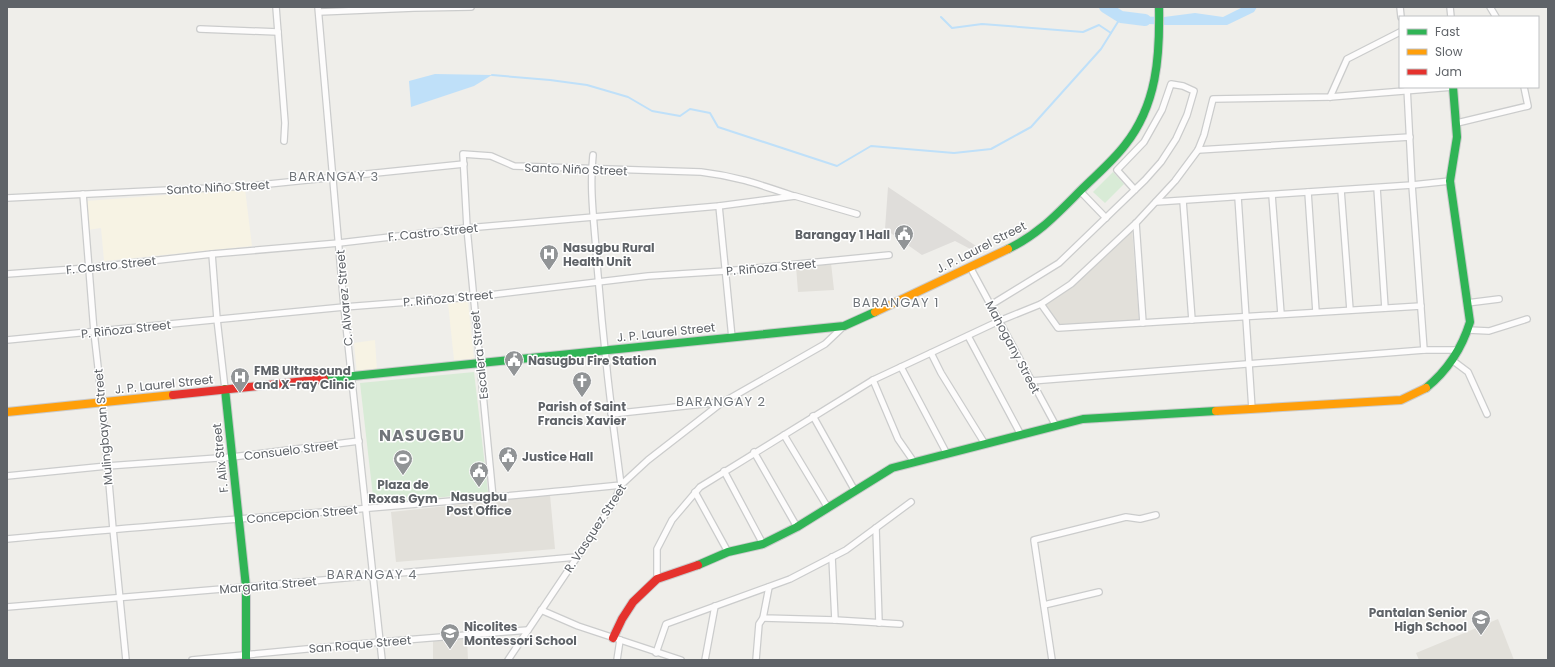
<svg xmlns="http://www.w3.org/2000/svg" width="1555" height="667" font-family="Poppins,sans-serif">
  <style>
    .commercial { fill: #f7f3e4 }
    .industrial { fill: #dfddda }
    .education { fill: #e2e0da }
    .green { fill: #d8ebd6 }
    .water { fill: #bfe0f9 }
    .lines { fill: none; stroke-linecap: round; stroke-linejoin: round }
    .stream { stroke: #bfe0f9; stroke-width: 2 }
    .river { stroke: #bfe0f9; stroke-width: 12 }
    .street-casing { stroke: #cbcccc; stroke-width: 8 }
    .fast-casing { stroke: #cacacb; stroke-width: 10 }
    .slow-casing { stroke: #cacacb; stroke-width: 10 }
    .jam-casing { stroke: #cacacb; stroke-width: 10 }
    .street { stroke: #fdfcfc; stroke-width: 5.5 }
    .fast { stroke: #30b455; stroke-width: 8 }
    .slow { stroke: #ff9f0a; stroke-width: 8 }
    .jam { stroke: #e5322d; stroke-width: 8 }
    .labels { text-anchor: middle; dominant-baseline: central; stroke-width: 3; stroke-linejoin: round; paint-order: stroke }
    .street-label { font-size: 12px; fill: #5f6368; stroke: #fff }
    .poi-label { font-size: 12px; font-weight: bold; fill: #5f6368; stroke: #fff; text-anchor: start }
    .neighbourhood-label { font-size: 13px; letter-spacing: 1px; fill: #70757a; stroke: #fff }
    .district-label { font-size: 16px; font-weight: bold; letter-spacing: 1px; fill: #70757a; stroke: #fff }
  </style>
  <rect width="100%" height="100%" fill="#efeeea"/>
  <g class="commercial">
    <path d="M245,189L252,246L104,261L101,228L88,230L86,201Z"/>
    <path d="M468,301L474,359L454,360L448,303Z"/>
    <path d="M375,340L377,371L357,374L354,343Z"/>
  </g>
  <path class="industrial" d="M888,187L979,248L976,252L955,241L922,255L885,229Z"/>
  <g class="education">
    <path d="M1132,228L1139,320L1059,327L1043,305Z"/>
    <path d="M831,263L834,290L798,292L796,266Z"/>
    <path d="M550,495L555,549L396,562L391,512Z"/>
    <path d="M1498,619L1514,660H1419L1416,653Z"/>
    <path d="M467,639L468,660H433V641Z"/>
  </g>
  <g class="green">
    <path d="M1113,172L1124,184L1105,203L1093,192Z"/>
    <path d="M474,372L488,492L374,505L360,383Z"/>
  </g>
  <g class="water">
    <path d="M1243,7H1257L1254,12L1227,25H1166L1133,23L1126,16L1164,17L1195,13L1223,17Z"/>
    <path d="M435,74L492,75L474,86L411,107L409,81Z"/>
  </g>
  <g class="lines">
    <g class="stream">
      <path d="M941,17L952,28L982,24L1083,32L1099,25L1111,33"/>
      <path d="M492,75L550,80L587,85L628,97L652,111L680,116L690,109L710,113L718,127L837,166L871,146L954,153L991,149L1031,127L1101,49L1121,17"/>
    </g>
    <path class="river" d="M1105,7L1121,17L1145,20"/>
    <g class="street-casing">
      <g id="street">
        <path d="M276,7L285,123L284,141"/>
        <path d="M318,7L344,307L382,660"/>
        <path d="M1400,7L1401,17"/>
        <path d="M1450,7L1451,17"/>
        <path d="M1490,7L1496,17"/>
        <path d="M319,12L414,8L471,7"/>
        <path d="M200,29L278,32"/>
        <path d="M1407,87L1412,185L1424,350"/>
        <path d="M1330,97L1347,59L1400,32"/>
        <path d="M1457,123L1528,106L1524,87"/>
        <path d="M1198,150L1410,137"/>
        <path d="M1377,188L1385,308"/>
        <path d="M1341,190L1350,310"/>
        <path d="M1080,191L1106,218"/>
        <path d="M1308,192L1316,312"/>
        <path d="M83,194L94,332L102,402L113,529L126,660"/>
        <path d="M1272,195L1281,314"/>
        <path d="M1238,197L1252,409"/>
        <path d="M7,198L250,186L464,164"/>
        <path d="M1183,201L1192,320"/>
        <path d="M1156,202L1412,185L1450,181"/>
        <path d="M719,206L732,338"/>
        <path d="M1136,223L1143,323"/>
        <path d="M212,254L217,319L225,389"/>
        <path d="M970,267L1056,426"/>
        <path d="M7,274L88,268L212,254L339,243L467,228L719,206L795,196L857,214"/>
        <path d="M994,303L1059,263L1145,180L1161,162L1176,139L1187,115L1194,91L1183,86L1171,84L1162,110L1144,142L1117,170L1135,190"/>
        <path d="M1467,303L1499,299"/>
        <path d="M1041,304L1058,328L1421,306"/>
        <path d="M1468,330L1489,331L1527,319"/>
        <path d="M968,336L1021,435"/>
        <path d="M7,340L344,307L473,297L648,276L726,271L889,255"/>
        <path d="M931,353L941,373L985,444"/>
        <path d="M1452,360L1468,372L1487,414"/>
        <path d="M901,367L947,454"/>
        <path d="M873,380L898,439L914,462"/>
        <path d="M1031,381L1424,350H1458"/>
        <path d="M611,414L713,403L720,404"/>
        <path d="M813,416L855,491"/>
        <path d="M784,435L828,508"/>
        <path d="M754,452L797,527"/>
        <path d="M724,471L763,544"/>
        <path d="M7,476L107,466L232,457L359,441"/>
        <path d="M695,492L728,552"/>
        <path d="M493,498L467,228L463,154L491,156L514,166L701,172C736,176 761,185 794,196"/>
        <path d="M876,528L879,623"/>
        <path d="M7,539C212,520 417,506 621,485C611,412 603,338 597,264C595,228 589,191 593,155"/>
        <path d="M832,557L835,620"/>
        <path d="M657,579V549L672,520L700,487L873,380L999,321L1041,304L1071,284L1136,223L1175,181L1198,150L1204,135L1213,99L1330,97L1453,87"/>
        <path d="M769,587L763,618L835,620L900,624"/>
        <path d="M1044,605L1099,592"/>
        <path d="M7,607L246,587L576,557"/>
        <path d="M541,610L578,626L681,660"/>
        <path d="M656,653L666,624L790,579L846,550L911,502"/>
        <path d="M192,660L380,642L528,630"/>
        <path d="M508,660L614,502L621,485L648,460L720,404L825,344L844,326"/>
        <path d="M617,660L620,640"/>
        <path d="M705,660L715,606"/>
        <path d="M756,660L759,624L763,618"/>
        <path d="M1052,660L1034,540L1126,517L1140,519L1156,515"/>
      </g>
    </g>
    <g class="fast-casing">
      <g id="fast">
        <path d="M1008,249C1039,234 1057,214 1081,190C1096,175 1112,162 1125,145C1157,105 1160,56 1159,7"/>
        <path d="M324,379L844,326L875,312"/>
        <path d="M1426,388C1447,371 1462,348 1470,322L1450,181L1457,137L1453,87"/>
        <path d="M225,389L246,587V660"/>
        <path d="M698,565L728,552L763,544L797,527L892,468L1083,419L1216,411"/>
      </g>
    </g>
    <g class="slow-casing">
      <g id="slow">
        <path d="M875,312L1008,249"/>
        <path d="M1216,411L1401,400L1426,388"/>
        <path d="M7,412L173,395"/>
      </g>
    </g>
    <g class="jam-casing">
      <g id="jam">
        <path d="M173,395L324,379"/>
        <path d="M613,638L622,619L633,602L657,579L698,565"/>
      </g>
    </g>
    <use href="#street" class="street"/>
    <use href="#fast" class="fast"/>
    <use href="#slow" class="slow"/>
    <use href="#jam" class="jam"/>
  </g>
  <defs>
    <g id="civic-pin" transform="scale(1)"><path d="M0 17L-7.5 6A9.5 9.5 0 1 1 7.5 6Z" fill="#919496" stroke="#fff"/><path d="M-.6-6.5H3V-4.5H.6V-3L4-1V1h2V6H-6V1h2V-1L-.6-3ZM-1.2 2.5V6h2.4V2.5Z" fill="#fff"/></g>
    <g id="hospital-pin" transform="scale(1)"><path d="M0 17L-7.5 6A9.5 9.5 0 1 1 7.5 6Z" fill="#919496" stroke="#fff"/><path d="M-5-5h3v3.5h4V-5h3V5h-3V1.5h-4V5h-3Z" fill="#fff"/></g>
    <g id="church-pin" transform="scale(1)"><path d="M0 17L-7.5 6A9.5 9.5 0 1 1 7.5 6Z" fill="#919496" stroke="#fff"/><path d="M-1.2-6h2.4v3.5h3.3v2.4h-3.3V6h-2.4V-.1h-3.3v-2.4h3.3Z" fill="#fff"/></g>
    <g id="stadium-pin" transform="scale(1)"><path d="M0 17L-7.5 6A9.5 9.5 0 1 1 7.5 6Z" fill="#919496" stroke="#fff"/><path d="M0-5a6.5 5 0 1 0 0 10a6.5 5 0 1 0 0-10ZM-3.5-1.8h7v3.6h-7Z" fill="#fff"/></g>
    <g id="school-pin" transform="scale(1)"><path d="M0 17L-7.5 6A9.5 9.5 0 1 1 7.5 6Z" fill="#919496" stroke="#fff"/><path d="M0-5L7-2L0 1L-7-2ZM-4 1L0 2.5L4 1V4Q0 6-4 4Z" fill="#fff"/></g>
  </defs>
  <g fill-rule="evenodd">
    <use href="#civic-pin" x="904" y="234"/>
    <use href="#hospital-pin" x="549" y="254"/>
    <use href="#civic-pin" x="514" y="360"/>
    <use href="#hospital-pin" x="240" y="377"/>
    <use href="#church-pin" x="582" y="381"/>
    <use href="#civic-pin" x="508" y="456"/>
    <use href="#stadium-pin" x="403" y="459"/>
    <use href="#civic-pin" x="479" y="471"/>
    <use href="#school-pin" x="1481" y="619"/>
    <use href="#school-pin" x="450" y="633"/>
  </g>
  <g class="labels">
    <g class="street-label">
      <text transform="translate(576 169) rotate(2)">Santo Niño Street</text>
      <text transform="translate(218 187) rotate(-3)">Santo Niño Street</text>
      <text transform="translate(433 232) rotate(-6)">F. Castro Street</text>
      <text transform="translate(981 247) rotate(-27)">J. P. Laurel Street</text>
      <text transform="translate(111 265) rotate(-6)">F. Castro Street</text>
      <text transform="translate(771 267) rotate(-5)">P. Riñoza Street</text>
      <text transform="translate(344 298) rotate(-95)">C. Alvarez Street</text>
      <text transform="translate(448 298) rotate(-5)">P. Riñoza Street</text>
      <text transform="translate(126 329) rotate(-6)">P. Riñoza Street</text>
      <text transform="translate(666 332) rotate(-6)">J. P. Laurel Street</text>
      <text transform="translate(1013 347) rotate(62)">Mahogany Street</text>
      <text transform="translate(479 355) rotate(-96)">Escalera Street</text>
      <text transform="translate(164 384) rotate(-6)">J. P. Laurel Street</text>
      <text transform="translate(103 427) rotate(-95)">Mulingbayan Street</text>
      <text transform="translate(291 450) rotate(-7)">Consuelo Street</text>
      <text transform="translate(220 458) rotate(-96)">F. Alix Street</text>
      <text transform="translate(302 514) rotate(-5)">Concepcion Street</text>
      <text transform="translate(595 528) rotate(-57)">R. Vasquez Street</text>
      <text transform="translate(268 585) rotate(-5)">Margarita Street</text>
      <text transform="translate(360 644) rotate(-5)">San Roque Street</text>
    </g>
    <g class="poi-label">
      <text x="890" y="234" text-anchor="end">Barangay 1 Hall</text>
      <text x="563" y="247">Nasugbu Rural<tspan x="563" dy="14">Health Unit</tspan></text>
      <text x="528" y="360">Nasugbu Fire Station</text>
      <text x="254" y="370">FMB Ultrasound<tspan x="254" dy="14">and X-ray Clinic</tspan></text>
      <text x="582" y="406" text-anchor="middle">Parish of Saint<tspan x="582" dy="14">Francis Xavier</tspan></text>
      <text x="522" y="456">Justice Hall</text>
      <text x="403" y="484" text-anchor="middle">Plaza de<tspan x="403" dy="14">Roxas Gym</tspan></text>
      <text x="479" y="496" text-anchor="middle">Nasugbu<tspan x="479" dy="14">Post Office</tspan></text>
      <text x="1467" y="612" text-anchor="end">Pantalan Senior<tspan x="1467" dy="14">High School</tspan></text>
      <text x="464" y="626">Nicolites<tspan x="464" dy="14">Montessori School</tspan></text>
    </g>
    <g class="neighbourhood-label">
      <text x="334" y="176">BARANGAY 3</text>
      <text x="896" y="302">BARANGAY 1</text>
      <text x="721" y="401">BARANGAY 2</text>
      <text x="372" y="574">BARANGAY 4</text>
    </g>
    <g class="district-label">
      <text x="422" y="435">NASUGBU</text>
    </g>
  </g>
  <rect width="1555" height="667" fill="none" stroke="#5f6368" stroke-width="16"/>
  <rect x="1399" y="16" width="140" height="72" fill="#ffffff" stroke="#bfc1c3"/>
  <rect x="1407" y="29" width="20" height="6" fill="#30b455" stroke="#bfc1c3"/>
  <text x="1435" y="36" font-size="12" fill="#5f6368">Fast</text>
  <rect x="1407" y="49" width="20" height="6" fill="#ff9f0a" stroke="#bfc1c3"/>
  <text x="1435" y="56" font-size="12" fill="#5f6368">Slow</text>
  <rect x="1407" y="69" width="20" height="6" fill="#e5322d" stroke="#bfc1c3"/>
  <text x="1435" y="76" font-size="12" fill="#5f6368">Jam</text>
</svg>
